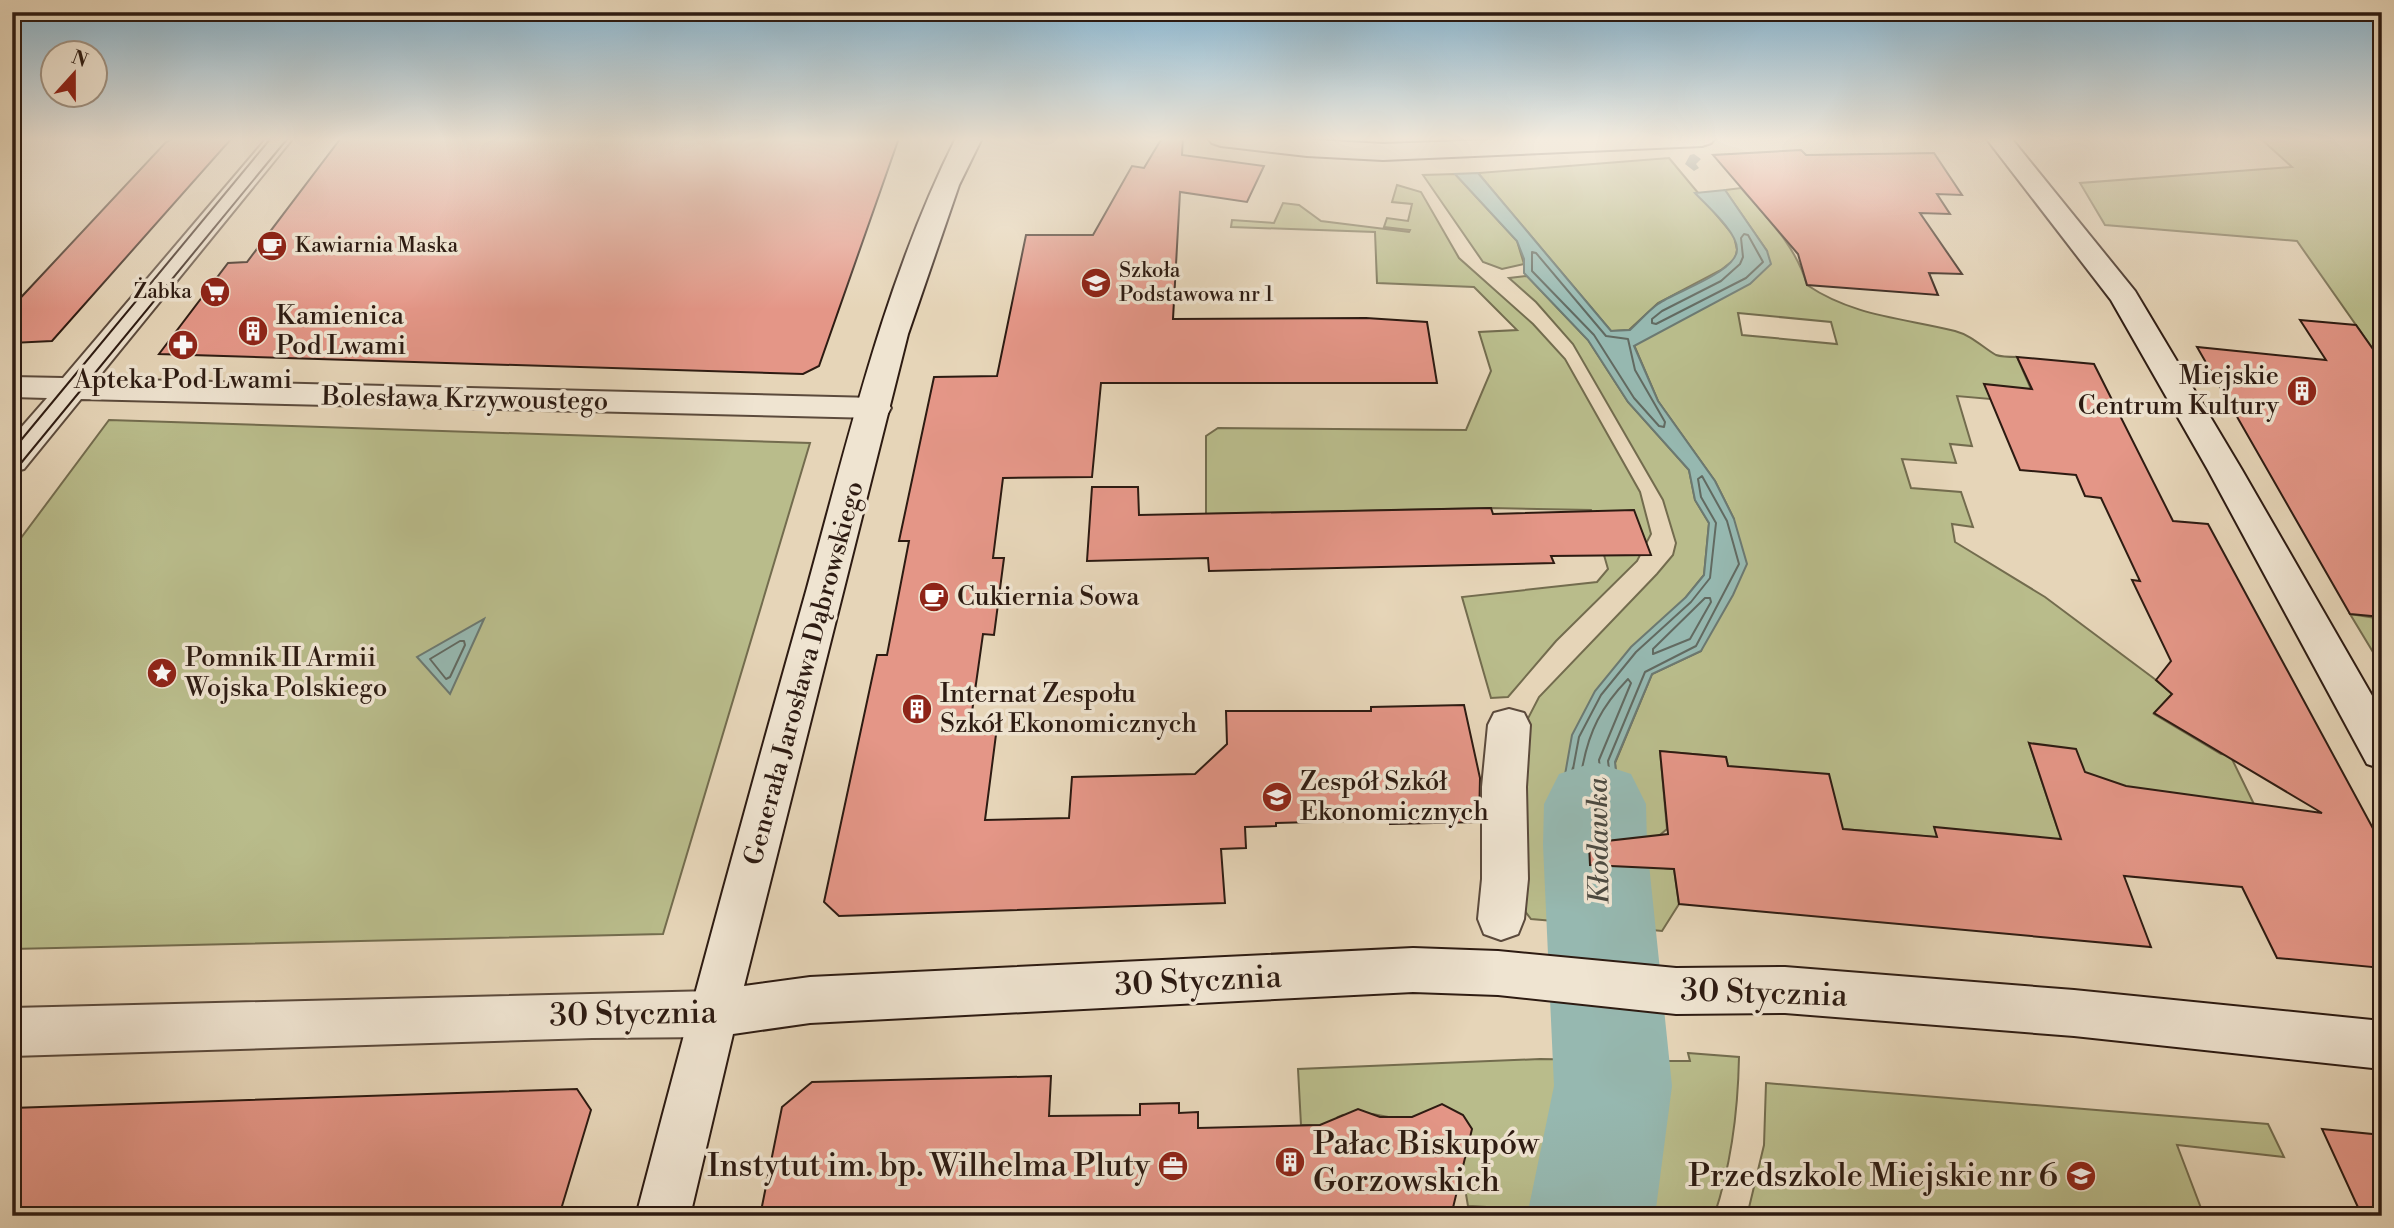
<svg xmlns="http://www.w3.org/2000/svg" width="2394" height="1228" font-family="'Libre Bodoni',serif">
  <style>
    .green { fill: #b9bc8b; stroke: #736c4e; stroke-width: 2; fill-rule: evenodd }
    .water { fill: #96b8b0; stroke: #6c7971; stroke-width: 2 }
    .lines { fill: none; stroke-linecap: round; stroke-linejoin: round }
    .shore-far1 { stroke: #626a61; stroke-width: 2 }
    .shore { stroke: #626a61; stroke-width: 2.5 }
    .stream { fill: #6c7971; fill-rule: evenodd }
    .river { fill: #96b8b0; fill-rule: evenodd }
    .building { fill: #e49687; stroke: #2d1b12; stroke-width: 2 }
    .street-casing { stroke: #5b4a3c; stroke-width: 4 }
    .secondary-casing { stroke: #2d1b12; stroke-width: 4 }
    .street { fill: #efe4d1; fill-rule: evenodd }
    .secondary { fill: #efe4d1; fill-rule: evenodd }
    .tram { stroke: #2d1b12; stroke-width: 2 }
    .labels { text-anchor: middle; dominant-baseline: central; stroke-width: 7; stroke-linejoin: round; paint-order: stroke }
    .far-poi-label { font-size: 21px; fill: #2d1b12; stroke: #efe4d1; text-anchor: start }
    .poi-label { font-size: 26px; fill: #2d1b12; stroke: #efe4d1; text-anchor: start }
    .street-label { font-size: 26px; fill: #2d1b12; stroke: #efe4d1 }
    .water-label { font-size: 28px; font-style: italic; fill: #4c4a41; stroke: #efe4d1 }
    .near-street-label { font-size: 32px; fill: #2d1b12; stroke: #efe4d1 }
    .near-poi-label { font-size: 32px; fill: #2d1b12; stroke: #efe4d1; text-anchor: end }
  </style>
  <rect width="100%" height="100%" fill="#e6d5b8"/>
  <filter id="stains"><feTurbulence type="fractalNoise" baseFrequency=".00286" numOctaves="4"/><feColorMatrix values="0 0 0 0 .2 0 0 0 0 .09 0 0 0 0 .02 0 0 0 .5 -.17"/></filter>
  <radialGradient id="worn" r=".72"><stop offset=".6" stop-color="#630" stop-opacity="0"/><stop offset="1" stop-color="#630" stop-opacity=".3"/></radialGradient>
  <g class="green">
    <path d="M2260,138H2382V362L2297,241L2105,225L2080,183L2292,167Z"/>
    <path d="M1669,158L1734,236L1737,250L1735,259L1721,270L1658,303L1629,330L1611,331L1478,173Z"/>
    <path d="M1455,174L1517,241L1524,264L1502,269L1483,262L1423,175Z"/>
    <path d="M1397,185L1421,192L1459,258L1533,324L1565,359L1640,492L1651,534L1637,561L1556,641L1508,697L1491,698L1462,597L1597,582L1608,569L1591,510L1491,508L1206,514V436L1218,428L1466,430L1491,371L1479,332L1517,330L1474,287L1377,283L1375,232L1231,227L1232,220L1274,223L1283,203L1299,205L1321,221L1409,232L1410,230L1384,227L1387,218L1408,221L1412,204L1392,202Z"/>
    <path d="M1741,188C1768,219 1796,246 1807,285C1853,316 1902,318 1955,331C1973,336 1982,347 1996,355C2002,357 2011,357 2017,357L2037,403L1957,396L1972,446L1950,444L1956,463L1902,459L1911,488L1961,492L1973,527L1952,524L1955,542L2045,597L2156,680L2172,694L2154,714L2221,754L2230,755L2269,835L2088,781L2029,743L2058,830L2078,850L2043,847L2040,837L2001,833L2004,843L1843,829L1736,803L1726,757L1660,751L1667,829L1660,835L1664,868L1674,869L1679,904L1662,931L1631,928L1615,763L1652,674L1701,651L1734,519L1715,481L1658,401L1634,345L1660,330L1767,251L1725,190ZM1738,313L1831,322L1837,344L1742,335Z"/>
    <path d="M1527,276L1588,340L1628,402L1689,470L1695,500L1709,523L1704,575L1686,597L1560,803L1576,923L1531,919L1517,901L1522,730L1539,697L1657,574L1673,555L1676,543L1663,500L1573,344L1536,302L1509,278Z"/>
    <path d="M109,420L810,443L663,934L12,949V550Z"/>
    <path d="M2350,614L2382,619V667Z"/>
    <path d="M1688,1053L1739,1057C1738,1110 1731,1166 1714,1216H1637L1656,1070L1655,1061H1690Z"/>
    <path d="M1540,1059L1598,1060L1577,1216H1492L1486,1210V1207L1468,1206L1459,1153L1429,1115L1389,1124V1117L1373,1114L1371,1118H1345L1343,1115L1338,1117L1340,1120L1329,1125H1301L1298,1069Z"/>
    <path d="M1766,1083L2268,1124L2284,1157L2177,1145L2204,1216H1747L1764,1145Z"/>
  </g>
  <g class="water">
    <path d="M1478,173L1611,331L1630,330C1639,322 1648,311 1658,304C1674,292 1738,272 1737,249C1737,232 1707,206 1695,193L1725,190L1767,251L1771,264L1750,284L1634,346L1658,401L1715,481L1734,519L1747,564L1733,595L1701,651L1652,674L1615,762L1631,928L1576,923L1560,803L1572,735L1595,691L1631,647L1686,597L1704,575L1709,523L1695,500L1689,470L1628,402L1588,340L1524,273V259L1517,241L1455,174Z"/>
    <path d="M484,619L450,694L417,657Z"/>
    <path d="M1597,1064L1656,1070L1637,1216H1577Z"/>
  </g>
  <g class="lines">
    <g class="shore-far1">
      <path d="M1744,234L1748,235L1763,262L1746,278L1656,324L1652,323V319L1662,311L1721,281L1740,264L1743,257L1741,238Z"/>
      <path d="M1532,252L1536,253L1606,336L1628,339L1635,370L1665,422L1664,427L1659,426L1634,398L1594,335L1532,271Z"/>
      <path d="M1705,598H1710L1711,602L1690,639L1653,654V649Z"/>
      <path d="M460,641H464L465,645L450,677L446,679L430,659Z"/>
      <path d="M1573,769L1579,737L1601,695L1636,652L1691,602L1710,578L1716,523L1701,497L1698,479L1702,476L1727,521L1739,564L1696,646L1645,672L1608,761L1609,769"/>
      <path d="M1582,769C1589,731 1601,707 1628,679L1631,683L1599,760L1600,769"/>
    </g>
    <g class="shore">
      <path d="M1573,768L1567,803L1583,916L1622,918L1617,868"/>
      <path d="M1582,768L1576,803L1591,908H1612L1608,868"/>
      <path d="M1600,768L1605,839"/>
      <path d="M1609,768L1614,838"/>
      <path d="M1584,1216L1603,1075L1606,1072L1648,1078L1630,1216"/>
      <path d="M1593,1216L1610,1085L1614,1081L1635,1084L1638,1087L1621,1216"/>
    </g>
    <path class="stream" d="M1694,154L1701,159L1696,164L1699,168L1694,171L1685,164L1690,155Z"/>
    <path class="river" d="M1595,762L1631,774L1646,804L1647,845L1672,1086L1655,1216H1527L1554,1086L1543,845L1544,804L1559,774Z"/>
  </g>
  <g class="building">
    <path d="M174,138H232L52,341L12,343V307L166,142Z"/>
    <path d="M341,138H899L819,366L803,374L159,354L228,263L247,262Z"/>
    <path d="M1162,138H1183L1182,155L1264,166L1247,202L1180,192L1173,319L1366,318L1427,322L1437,383H1101L1092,477L1003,478L993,558H1004L994,635L983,634L971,719H998L985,820L1069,818L1072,777L1195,774L1227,744L1226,711H1371V707L1464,705L1480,778L1479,822L1390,824V820L1276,823V826L1245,827L1246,848L1221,849L1225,903L839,916L824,902L877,655H887L909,541H899L934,377L997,376L1026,235H1093L1132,166L1144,168Z"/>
    <path d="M1801,150L1806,155L1934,153L1962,195L1937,194L1950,214L1920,213L1962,274L1929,273L1938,295L1807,285L1798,254L1713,155Z"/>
    <path d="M2300,320L2356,325L2382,362V617L2350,614L2197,347L2326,360Z"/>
    <path d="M2017,357L2094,364L2173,521L2208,524L2382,845V968L2277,958L2242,887L2124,876L2151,947L1679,904L1674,869L1590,865L1589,843L1668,834L1660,751L1726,757L1728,766L1829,774L1843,829L1937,837L1934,827L2061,839L2029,743L2076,749L2085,772L2126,786L2322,813L2154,713L2172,694L2156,680L2171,661L2132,580L2140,581L2101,498L2085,496L2076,475L2020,470L1984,384L2032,389Z"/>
    <path d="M1092,487H1138L1139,515L1491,508L1493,514L1634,510L1651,555L1551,556L1554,563L1209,571L1208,558L1087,561Z"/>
    <path d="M1051,1076L1049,1116L1140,1115V1104L1179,1103V1113L1198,1112V1128L1320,1125L1358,1109L1380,1117H1412L1442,1104L1463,1115L1472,1129L1451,1216H1116V1209L911,1216H760L782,1107L812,1082Z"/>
    <path d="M577,1089L591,1110L559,1216H12V1108Z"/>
    <path d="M2322,1129L2382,1135V1216H2362Z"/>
  </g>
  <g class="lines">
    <g class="street-casing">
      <g id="street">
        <path d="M267,138H293L97,379L875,398L887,401L891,408L887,415L875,418L81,399L24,469L12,472V438L47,398L12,397V377L63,378Z"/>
        <path d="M1509,709L1524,713L1530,725L1526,787L1528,879L1524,919L1518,934L1501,940L1484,934L1478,919L1482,879V787L1488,725L1494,713Z"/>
        <path d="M713,991L730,998L738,1014L730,1030L713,1037L592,1038L12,1056V1008Z"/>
      </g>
    </g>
    <g class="secondary-casing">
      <g id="secondary">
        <path d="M956,138H982L959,185L908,334L744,986L810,977L1413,948L1498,951L1676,968L1785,967L2074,990L2382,1021V1069L2074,1036L1785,1013L1676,1014L1498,995L1413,992L810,1023L733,1034L690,1216H636C691,1006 748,797 807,588C849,436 885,280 956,138Z"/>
        <path d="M1208,138H1284L1383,144L1536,138H1715L1711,143L1702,146L1383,160L1307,156L1221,146L1212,143Z"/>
        <path d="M1986,138H2011L2135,291L2242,470L2382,713V769L2367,764L2208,470L2111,300Z"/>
      </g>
    </g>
    <use href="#street" class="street"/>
    <use href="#secondary" class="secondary"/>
    <g class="tram">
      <path d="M12,451L271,138"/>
      <path d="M12,474L288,138"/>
    </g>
  </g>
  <linearGradient id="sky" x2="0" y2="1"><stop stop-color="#87b6d2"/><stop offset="0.45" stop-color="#f4ecdf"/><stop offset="1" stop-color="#f4ecdf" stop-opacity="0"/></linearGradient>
  <rect width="2394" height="309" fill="url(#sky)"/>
  <defs>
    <g id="cafe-disc" transform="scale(1.575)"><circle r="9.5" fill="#8f2418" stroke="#efe4d1"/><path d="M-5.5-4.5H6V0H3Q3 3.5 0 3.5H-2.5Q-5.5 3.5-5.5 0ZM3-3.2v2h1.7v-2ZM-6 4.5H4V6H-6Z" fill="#fff"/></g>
    <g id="school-disc" transform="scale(1.575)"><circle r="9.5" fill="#8f2418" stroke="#efe4d1"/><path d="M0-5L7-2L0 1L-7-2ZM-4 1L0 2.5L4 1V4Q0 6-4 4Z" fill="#fff"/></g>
    <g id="supermarket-disc" transform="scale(1.575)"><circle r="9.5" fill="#8f2418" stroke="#efe4d1"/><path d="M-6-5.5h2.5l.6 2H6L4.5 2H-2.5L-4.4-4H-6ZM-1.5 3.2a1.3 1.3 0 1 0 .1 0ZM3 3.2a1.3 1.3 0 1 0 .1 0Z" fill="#fff"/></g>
    <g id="building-disc" transform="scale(1.575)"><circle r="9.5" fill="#8f2418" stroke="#efe4d1"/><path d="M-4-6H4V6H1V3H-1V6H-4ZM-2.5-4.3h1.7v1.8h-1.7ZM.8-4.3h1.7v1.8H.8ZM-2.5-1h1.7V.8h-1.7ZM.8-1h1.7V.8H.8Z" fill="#fff"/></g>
    <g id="pharmacy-disc" transform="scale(1.575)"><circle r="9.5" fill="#8f2418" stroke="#efe4d1"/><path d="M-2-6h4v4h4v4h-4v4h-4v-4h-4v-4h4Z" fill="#fff"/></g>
    <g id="sight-disc" transform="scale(1.575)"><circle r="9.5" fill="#8f2418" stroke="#efe4d1"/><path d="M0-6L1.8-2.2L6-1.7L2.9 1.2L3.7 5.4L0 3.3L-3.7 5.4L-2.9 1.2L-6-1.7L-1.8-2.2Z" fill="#fff"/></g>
    <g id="office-disc" transform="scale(1.575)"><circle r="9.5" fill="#8f2418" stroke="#efe4d1"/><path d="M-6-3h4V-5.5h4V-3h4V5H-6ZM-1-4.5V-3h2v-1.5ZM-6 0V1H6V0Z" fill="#fff"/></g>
  </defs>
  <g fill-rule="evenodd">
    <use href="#cafe-disc" x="272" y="246"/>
    <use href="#school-disc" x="1096" y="283"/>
    <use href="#supermarket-disc" x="215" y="292"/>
    <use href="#building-disc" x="253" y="331"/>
    <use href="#pharmacy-disc" x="183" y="345"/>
    <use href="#building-disc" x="2302" y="391"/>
    <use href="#cafe-disc" x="934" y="597"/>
    <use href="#sight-disc" x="162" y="673"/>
    <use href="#building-disc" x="917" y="709"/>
    <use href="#school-disc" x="1277" y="797"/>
    <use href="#building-disc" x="1290" y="1162"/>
    <use href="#office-disc" x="1173" y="1166"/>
    <use href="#school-disc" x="2081" y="1176"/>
  </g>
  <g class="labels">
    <g class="far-poi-label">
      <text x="295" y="246">Kawiarnia Maska</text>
      <text x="1119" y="271">Szkoła<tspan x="1119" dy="24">Podstawowa nr 1</tspan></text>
      <text x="192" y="292" text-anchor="end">Żabka</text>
    </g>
    <g class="poi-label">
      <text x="276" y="316">Kamienica<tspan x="276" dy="30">Pod Lwami</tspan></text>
      <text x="2279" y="376" text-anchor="end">Miejskie<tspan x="2279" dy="30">Centrum Kultury</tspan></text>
      <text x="183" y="380" text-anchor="middle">Apteka Pod Lwami</text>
      <text x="957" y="597">Cukiernia Sowa</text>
      <text x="185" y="658">Pomnik II Armii<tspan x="185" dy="30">Wojska Polskiego</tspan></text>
      <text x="940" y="694">Internat Zespołu<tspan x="940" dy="30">Szkół Ekonomicznych</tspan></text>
      <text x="1300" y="782">Zespół Szkół<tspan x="1300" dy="30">Ekonomicznych</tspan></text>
    </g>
    <g class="street-label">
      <text transform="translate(465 399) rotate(1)">Bolesława Krzywoustego</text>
      <text transform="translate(804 673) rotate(-75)">Generała Jarosława Dąbrowskiego</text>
    </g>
    <g class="water-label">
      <text transform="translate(1599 841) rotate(-91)">Kłodawka</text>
    </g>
    <g class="near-street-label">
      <text transform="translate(1198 981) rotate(-3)">30 Stycznia</text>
      <text transform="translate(1764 993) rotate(2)">30 Stycznia</text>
      <text transform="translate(633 1014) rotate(-1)">30 Stycznia</text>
    </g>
    <g class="near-poi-label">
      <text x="1313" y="1144" text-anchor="start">Pałac Biskupów<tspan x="1313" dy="37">Gorzowskich</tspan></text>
      <text x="1150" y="1166">Instytut im. bp. Wilhelma Pluty</text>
      <text x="2058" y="1176">Przedszkole Miejskie nr 6</text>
    </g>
  </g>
  <rect width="2394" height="1228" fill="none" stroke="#e6d5b8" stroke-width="42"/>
  <rect x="14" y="14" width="2366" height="1200" fill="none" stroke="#2d1b12" stroke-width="3.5"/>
  <rect x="21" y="21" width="2352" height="1186" fill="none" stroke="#2d1b12" stroke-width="2"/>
  <g transform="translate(74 74) rotate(21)"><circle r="33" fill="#efe4d1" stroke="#a19485" stroke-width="2"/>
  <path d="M0-5L12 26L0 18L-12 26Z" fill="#8f2418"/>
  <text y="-10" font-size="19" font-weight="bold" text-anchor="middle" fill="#2d1b12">N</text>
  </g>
  <rect width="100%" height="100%" filter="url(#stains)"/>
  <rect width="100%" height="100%" fill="url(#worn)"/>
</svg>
